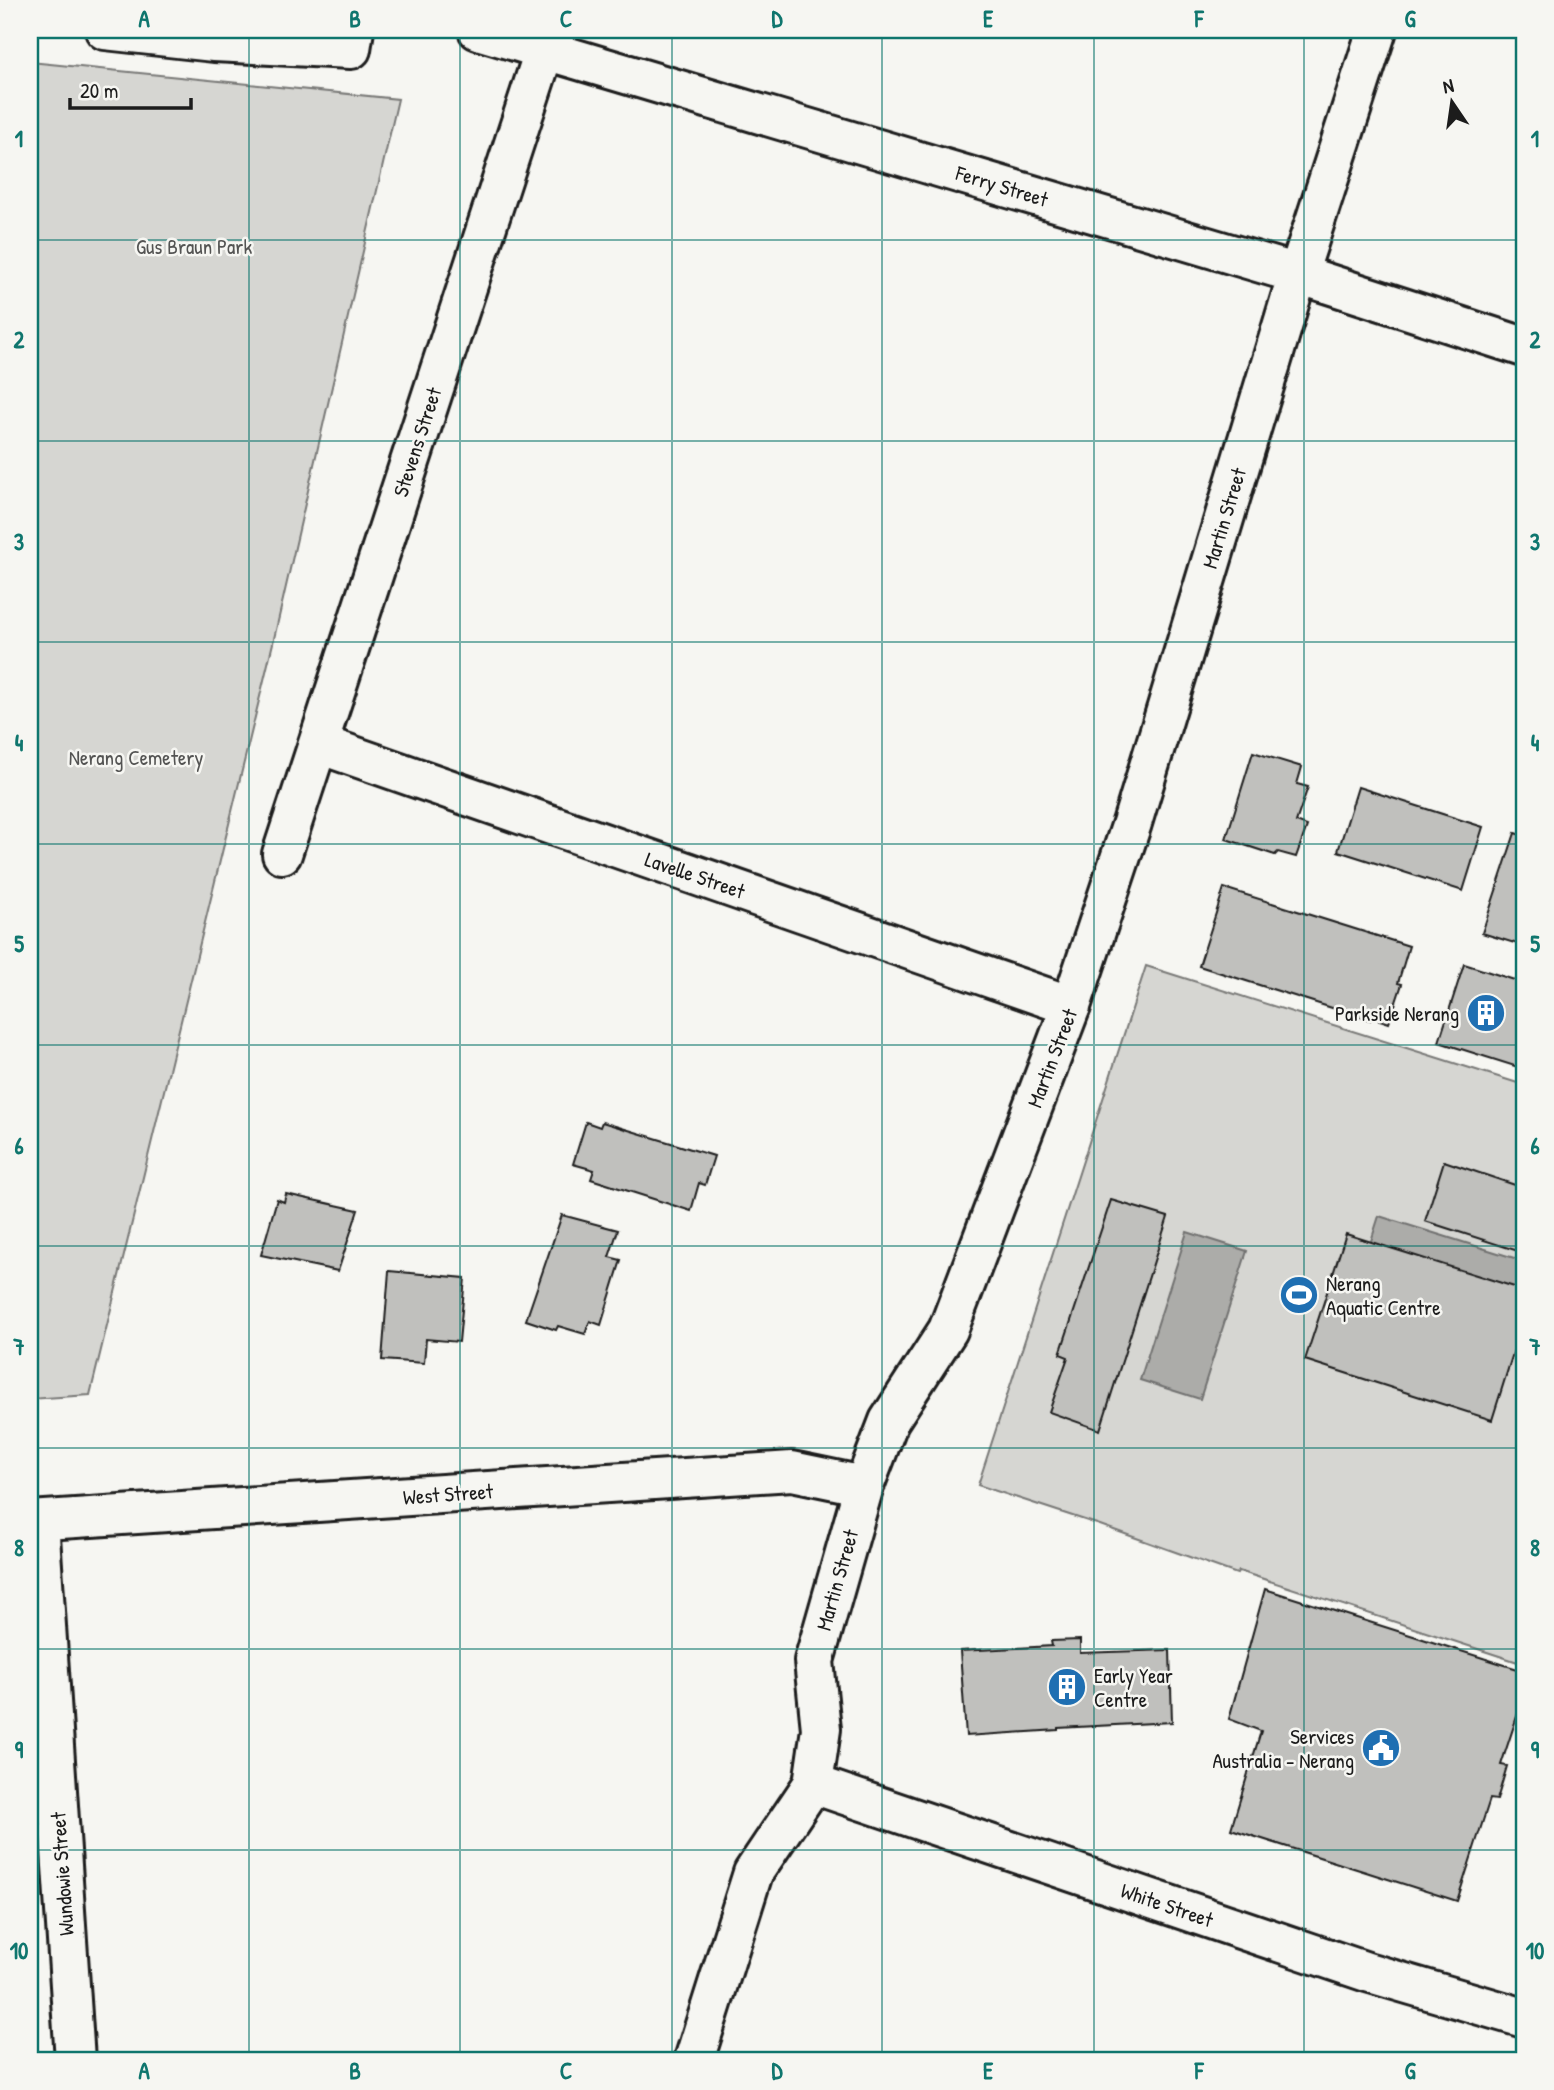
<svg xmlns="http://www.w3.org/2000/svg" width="1554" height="2090" font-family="'Patrick Hand',sans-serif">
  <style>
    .green { fill: #d6d6d2; stroke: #797977; stroke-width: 2 }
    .water { fill: #acaca9; stroke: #727271; stroke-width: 2 }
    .building { fill: #c0c0bd; stroke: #1c1c1c; stroke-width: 2 }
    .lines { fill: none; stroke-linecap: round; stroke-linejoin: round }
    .minor-casing { stroke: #1c1c1c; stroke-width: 44 }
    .minor { stroke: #f6f6f2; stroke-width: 38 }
    .grid { fill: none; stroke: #0f766e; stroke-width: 2; stroke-opacity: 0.55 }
    .labels { text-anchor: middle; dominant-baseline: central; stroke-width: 5; stroke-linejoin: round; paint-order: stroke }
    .street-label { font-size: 21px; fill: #1c1c1c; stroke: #f6f6f2 }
    .park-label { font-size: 21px; fill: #545453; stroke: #f6f6f2 }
    .poi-label { font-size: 21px; fill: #1c1c1c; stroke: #f6f6f2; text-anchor: end }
    .neatline { fill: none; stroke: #0f766e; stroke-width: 2.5 }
    .grid-label { font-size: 23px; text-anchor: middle; font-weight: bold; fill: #0f766e }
  </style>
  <rect width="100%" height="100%" fill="#f6f6f2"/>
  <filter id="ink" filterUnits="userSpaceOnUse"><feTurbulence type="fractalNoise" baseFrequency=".0143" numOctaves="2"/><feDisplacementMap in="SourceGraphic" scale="14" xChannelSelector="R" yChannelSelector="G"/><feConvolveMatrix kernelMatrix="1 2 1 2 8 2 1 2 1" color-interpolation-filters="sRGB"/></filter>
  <g filter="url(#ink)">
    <g class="green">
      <path d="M30,62L398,99L273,643L90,1395L30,1399Z"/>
      <path d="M1146,966L1524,1085V1664L1239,1571L1237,1574L1100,1525L978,1485Z"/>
    </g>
    <g class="water">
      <path d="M1379,1216L1524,1261V1272L1481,1410L1332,1364Z"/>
      <path d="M1187,1232L1247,1251L1200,1399L1140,1380Z"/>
    </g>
    <g class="building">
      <path d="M1253,752L1302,767L1297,784L1308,787L1296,822L1307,826L1296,857L1278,852L1275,855L1226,839Z"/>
      <path d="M1358,787L1483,827L1463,891L1338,851Z"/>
      <path d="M1515,833L1524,836V946L1482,933Z"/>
      <path d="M1224,888L1409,946L1398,983L1402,984L1389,1023L1371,1017L1370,1020L1199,966Z"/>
      <path d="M1464,964L1524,983V1069L1439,1042Z"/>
      <path d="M586,1122L600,1127L602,1122L714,1156L705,1185L699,1183L691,1211L591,1179L594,1170L573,1164Z"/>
      <path d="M1444,1161L1524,1188V1253L1425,1221Z"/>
      <path d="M286,1194L358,1210L338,1271L261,1255L277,1199L284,1202Z"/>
      <path d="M1111,1200L1168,1217L1100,1430L1049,1412L1068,1357L1060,1354Z"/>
      <path d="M562,1215L618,1230L609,1257L621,1260L601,1325L590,1321L585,1334L558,1326L556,1330L526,1320Z"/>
      <path d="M1346,1234L1524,1290V1318L1492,1420L1305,1360Z"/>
      <path d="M389,1271L465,1278L459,1342L426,1339L424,1363L382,1360Z"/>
      <path d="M1265,1589L1524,1671V1695L1501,1765L1507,1766L1497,1800L1490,1799L1457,1901L1231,1829L1261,1731L1229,1719Z"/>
      <path d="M1080,1640V1653L1170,1650L1172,1722L1058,1728V1730L966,1736L960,1651L1052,1646L1051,1641Z"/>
    </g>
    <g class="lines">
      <g class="minor-casing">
        <g id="minor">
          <path d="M105,30L214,42L351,49L354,30"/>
          <path d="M478,30L1298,274L1524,347"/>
          <path d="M319,744L1071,1006"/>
          <path d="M282,854L551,30"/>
          <path d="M30,1521L792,1471L864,1486"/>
          <path d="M39,1521L75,2060"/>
          <path d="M813,1784L1367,1972L1524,2018"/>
          <path d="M694,2060L753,1873L813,1784L821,1729L814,1661L864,1486L889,1421L948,1330L1071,1006L1132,823L1298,274L1377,30"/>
        </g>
      </g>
      <use href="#minor" class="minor"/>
    </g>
  </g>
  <path class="grid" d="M249,30V2060M460,30V2060M672,30V2060M882,30V2060M1094,30V2060M1304,30V2060M30,240H1524M30,441H1524M30,642H1524M30,844H1524M30,1045H1524M30,1246H1524M30,1448H1524M30,1649H1524M30,1850H1524"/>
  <defs>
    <g id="building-disc" transform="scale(2.0125)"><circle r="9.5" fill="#1f6fb2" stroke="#f6f6f2"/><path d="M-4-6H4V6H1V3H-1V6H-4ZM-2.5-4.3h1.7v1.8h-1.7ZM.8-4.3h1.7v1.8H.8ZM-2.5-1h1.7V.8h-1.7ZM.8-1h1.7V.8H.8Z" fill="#fff"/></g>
    <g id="stadium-disc" transform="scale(2.0125)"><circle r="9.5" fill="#1f6fb2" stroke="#f6f6f2"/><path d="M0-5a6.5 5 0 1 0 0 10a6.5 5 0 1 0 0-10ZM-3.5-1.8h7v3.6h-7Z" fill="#fff"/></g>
    <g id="civic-disc" transform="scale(2.0125)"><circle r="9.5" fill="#1f6fb2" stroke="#f6f6f2"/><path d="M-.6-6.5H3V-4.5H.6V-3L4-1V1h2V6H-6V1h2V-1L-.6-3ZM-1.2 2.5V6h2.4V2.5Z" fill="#fff"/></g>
  </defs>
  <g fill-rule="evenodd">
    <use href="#building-disc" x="1486" y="1013"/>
    <use href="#stadium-disc" x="1299" y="1295"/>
    <use href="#building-disc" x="1067" y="1687"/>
    <use href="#civic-disc" x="1381" y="1748"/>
  </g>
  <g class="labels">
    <g class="street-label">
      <text transform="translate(1002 186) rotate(17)">Ferry Street</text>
      <text transform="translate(417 442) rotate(-72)">Stevens Street</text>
      <text transform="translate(1224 518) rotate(-73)">Martin Street</text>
      <text transform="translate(695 875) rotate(19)">Lavelle Street</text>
      <text transform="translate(1052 1058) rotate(-69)">Martin Street</text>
      <text transform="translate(448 1494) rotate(-4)">West Street</text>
      <text transform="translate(837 1580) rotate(-74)">Martin Street</text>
      <text transform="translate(62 1874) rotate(-94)">Wundowie Street</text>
      <text transform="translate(1167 1905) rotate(19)">White Street</text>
    </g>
    <g class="park-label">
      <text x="194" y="246">Gus Braun Park</text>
      <text x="136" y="757">Nerang Cemetery</text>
    </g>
    <g class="poi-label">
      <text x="1459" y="1013">Parkside Nerang</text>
      <text x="1326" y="1283" text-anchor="start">Nerang<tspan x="1326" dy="24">Aquatic Centre</tspan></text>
      <text x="1094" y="1675" text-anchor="start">Early Year<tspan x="1094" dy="24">Centre</tspan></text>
      <text x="1354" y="1736">Services<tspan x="1354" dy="24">Australia - Nerang</tspan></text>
    </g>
  </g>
  <rect width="1554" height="2090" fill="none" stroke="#f6f6f2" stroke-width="77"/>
  <g transform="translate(1452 102) rotate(347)" stroke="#f6f6f2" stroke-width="5" paint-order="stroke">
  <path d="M0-5L12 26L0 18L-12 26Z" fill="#1c1c1c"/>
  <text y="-10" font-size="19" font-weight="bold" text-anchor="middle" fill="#1c1c1c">N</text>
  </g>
  <path d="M70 98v10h121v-10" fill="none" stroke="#1c1c1c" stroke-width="3.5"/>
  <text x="80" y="98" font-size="21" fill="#1c1c1c" stroke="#f6f6f2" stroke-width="5" paint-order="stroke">20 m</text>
  <rect x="38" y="38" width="1478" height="2014" class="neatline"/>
  <g class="grid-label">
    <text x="144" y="27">A</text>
    <text x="355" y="27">B</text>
    <text x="566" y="27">C</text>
    <text x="777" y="27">D</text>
    <text x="988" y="27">E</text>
    <text x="1199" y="27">F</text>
    <text x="1410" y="27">G</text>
    <text x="19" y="147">1</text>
    <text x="1535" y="147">1</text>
    <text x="19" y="348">2</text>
    <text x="1535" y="348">2</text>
    <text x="19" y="550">3</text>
    <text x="1535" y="550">3</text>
    <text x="19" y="751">4</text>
    <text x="1535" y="751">4</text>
    <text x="19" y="952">5</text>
    <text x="1535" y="952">5</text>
    <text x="19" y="1154">6</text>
    <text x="1535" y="1154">6</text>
    <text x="19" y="1355">7</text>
    <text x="1535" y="1355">7</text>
    <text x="19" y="1556">8</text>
    <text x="1535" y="1556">8</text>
    <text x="19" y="1758">9</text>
    <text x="1535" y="1758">9</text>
    <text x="19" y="1959">10</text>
    <text x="1535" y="1959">10</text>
    <text x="144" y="2079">A</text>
    <text x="355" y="2079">B</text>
    <text x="566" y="2079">C</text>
    <text x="777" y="2079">D</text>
    <text x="988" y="2079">E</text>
    <text x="1199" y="2079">F</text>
    <text x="1410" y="2079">G</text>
  </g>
</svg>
